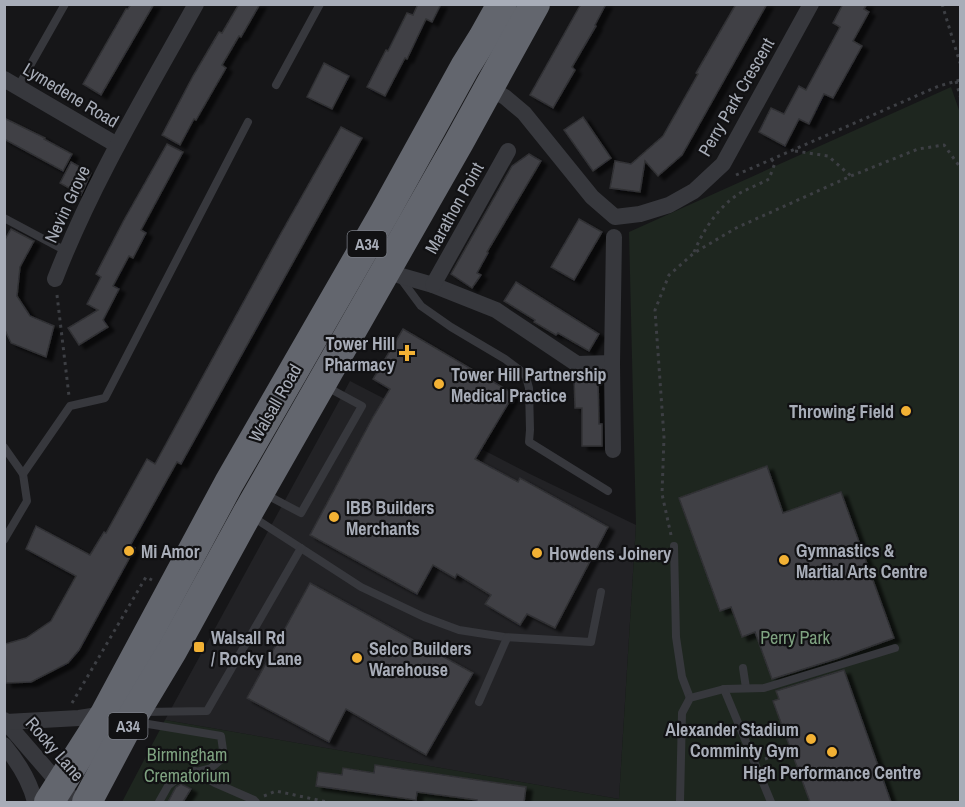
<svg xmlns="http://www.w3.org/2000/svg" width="965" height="807" font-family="'Archivo Narrow',sans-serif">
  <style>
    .built { fill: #222225 }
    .green { fill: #1e261f }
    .building { fill: #404145; stroke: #303034; stroke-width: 1.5; filter: url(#shadow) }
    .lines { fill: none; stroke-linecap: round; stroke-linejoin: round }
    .path { stroke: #3d3f44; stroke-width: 3; stroke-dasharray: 3 4.5; stroke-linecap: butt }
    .lane { stroke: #37383d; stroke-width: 8 }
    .street { stroke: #37383d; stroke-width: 16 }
    .highway { stroke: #63666e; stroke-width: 30 }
    .poi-dot { fill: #f2b134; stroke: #111113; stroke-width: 2 }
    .labels { text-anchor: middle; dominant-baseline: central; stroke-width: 4.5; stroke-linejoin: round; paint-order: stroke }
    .shield { fill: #111113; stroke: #7b7e86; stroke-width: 1.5 }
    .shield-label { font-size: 16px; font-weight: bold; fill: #a8adb8 }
    .street-label { font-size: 18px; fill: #a8adb8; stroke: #111113 }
    .poi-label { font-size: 18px; font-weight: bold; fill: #a8adb8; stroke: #111113; text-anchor: start }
    .park-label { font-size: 18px; fill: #7fa381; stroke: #111113 }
  </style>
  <defs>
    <filter id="shadow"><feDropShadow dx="6" dy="4" stdDeviation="1.5" flood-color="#0009"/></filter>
  </defs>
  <rect width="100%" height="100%" fill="#161618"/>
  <path class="built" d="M350,381L530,474L636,525L619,799L165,720Z"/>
  <path class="green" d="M951,87L960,113V802H122L165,720L619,799L636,525L629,232Z"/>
  <g class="building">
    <path d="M131,4H154L101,95L83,84L126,9H128Z"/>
    <path d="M239,4H260L241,37L239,36L222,65L226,68L196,120L194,119L180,145L162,135L193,76L219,32L222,33Z"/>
    <path d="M418,4H441L432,22L426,19L407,59L405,58L385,96L367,87L386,50L388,51L407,13L413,15Z"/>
    <path d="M581,4H606L595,25L596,26L572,67L575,70L553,108L530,95Z"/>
    <path d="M736,4H767L682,155L658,176L645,161L640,192L610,188L615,161L631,164L663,136L698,74L696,73Z"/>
    <path d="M843,4H867L864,9L869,12L853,41L862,46L833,98L824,94L809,124L799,119L785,146L759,132L771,108L784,114L799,86L806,90L840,27L833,23Z"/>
    <path d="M324,63L349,76L332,109L307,97Z"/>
    <path d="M583,117L611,158L593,171L564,130Z"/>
    <path d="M4,118L45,138L44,139L72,154L63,171L4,139Z"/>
    <path d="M341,127L362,138L181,464L177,462L130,546L135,548L79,650L68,663L31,682L6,683L5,644L26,638L51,621L76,576L26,549L36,526L90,555L104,532L106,533L147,459L155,464L280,235Z"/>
    <path d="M167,144L183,152L141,230L146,233L133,258L129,256L113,286L119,289L103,320L108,327L79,345L68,328L98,310L87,304L101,277L96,274L124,220Z"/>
    <path d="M529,154L541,161L487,252L488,253L477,273L481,275L472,288L451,274L512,166Z"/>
    <path d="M71,162L91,173L81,195L60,183Z"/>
    <path d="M579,219L602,232L574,280L551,267Z"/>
    <path d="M11,229L34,241L20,267L17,296L30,316L54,326L46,357L11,343L4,328V241Z"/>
    <path d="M516,282L599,334L589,351L558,333L556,335L534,322L535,320L504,301Z"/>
    <path d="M403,329L514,394L475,459L518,482L520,478L608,527L555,628L527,614L520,625L485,604L491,595L457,574L455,578L433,565L417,594L310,535L373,417L390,389L373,379Z"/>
    <path d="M574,378H598L599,424H602V446H582V408H575Z"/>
    <path d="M767,466L783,513L841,492L894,638L839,658L772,679L755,632L742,637L731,607L720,611L679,498Z"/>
    <path d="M310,583L473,673L426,755L346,709L329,742L247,698Z"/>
    <path d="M844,670L891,802H810L773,701L779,699L776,691Z"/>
    <path d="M375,765L526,787L524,802H477V800L417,792L416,800L316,786L318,772L342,775L343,768L374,773Z"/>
    <path d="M181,784L191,789L183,802H168L176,787Z"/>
  </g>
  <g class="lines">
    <g class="path">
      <path d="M942,4L960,63"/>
      <path d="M956,81L960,96"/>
      <path d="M795,151L828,156L851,176"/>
      <path d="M736,175L939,86L960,80"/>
      <path d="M694,252C704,229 718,207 740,193C749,188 760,184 769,179L775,163L772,160"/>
      <path d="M57,295L69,396"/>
      <path d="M671,535L662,494L664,437L655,310L669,275L694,253L736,228L851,176L918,149L944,145L960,167"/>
      <path d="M72,703L146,577L152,580"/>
      <path d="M765,759L802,744"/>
      <path d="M264,796L276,791L327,802"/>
    </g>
    <g class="lane">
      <path d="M276,85L320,4"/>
      <path d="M18,87L65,4"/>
      <path d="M4,218L66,251"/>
      <path d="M401,279L421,306L451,327L505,359L521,371L526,377L529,388L530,430L529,442L608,491"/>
      <path d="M4,447L23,474L27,501L4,540"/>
      <path d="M23,474L70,406L105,398L248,122"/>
      <path d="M263,493L301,513L362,406L325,386"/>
      <path d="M253,517L361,587L424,617L459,630L504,637L591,642L601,592"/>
      <path d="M674,546L676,637L682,677L690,698"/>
      <path d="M743,668L746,688"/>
      <path d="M724,689L764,688L895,648"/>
      <path d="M479,702L507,638"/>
      <path d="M144,712L207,711L301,548"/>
      <path d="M136,722L221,736L224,757L211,768L180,776L168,786L159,802"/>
      <path d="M195,771L215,783L254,800L256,802"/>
      <path d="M680,802L682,713L690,698L724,689L771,802"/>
    </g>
    <g class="street">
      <path d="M4,79L117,145"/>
      <path d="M488,88L505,97L524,113L592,197L615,217L640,214L669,205L694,191L723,164L811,4"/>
      <path d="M398,275L433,285L496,310L577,364L612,363"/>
      <path d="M55,279C92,183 146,94 196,4"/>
      <path d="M433,285L508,151"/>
      <path d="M613,450L612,363L614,237"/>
      <path d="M4,720L75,802"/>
      <path d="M6,722L79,718L105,714"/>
      <path d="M4,745C18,762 30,781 35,802"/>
    </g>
    <g class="highway">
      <path d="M49,802L105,714L229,483L385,212L465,67L483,38L502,4"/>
      <path d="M87,802L130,721L172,651L247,514L459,142L535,4"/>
    </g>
  </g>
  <g class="poi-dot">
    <path d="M404 344h6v6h6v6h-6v6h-6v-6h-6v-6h6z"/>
    <circle cx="439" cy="384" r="6"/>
    <circle cx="906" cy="411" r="6"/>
    <circle cx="334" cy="517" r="6"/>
    <circle cx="129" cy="551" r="6"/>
    <circle cx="537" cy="553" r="6"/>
    <circle cx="784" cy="560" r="6"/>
    <rect x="193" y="641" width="12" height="12" rx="3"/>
    <circle cx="357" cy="658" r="6"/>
    <circle cx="811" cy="739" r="6"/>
    <circle cx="832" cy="752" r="6"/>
  </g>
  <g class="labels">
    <g class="shield">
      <rect x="347.5" y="231" width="39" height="26" rx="4.5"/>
      <rect x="108.5" y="713" width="39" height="26" rx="4.5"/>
    </g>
    <g class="shield-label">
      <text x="367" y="244">A34</text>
      <text x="128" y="726">A34</text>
    </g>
    <g class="street-label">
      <text transform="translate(71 95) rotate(31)">Lymedene Road</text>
      <text transform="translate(736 97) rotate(-60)">Perry Park Crescent</text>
      <text transform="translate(67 204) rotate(-65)">Nevin Grove</text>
      <text transform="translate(454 208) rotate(-61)">Marathon Point</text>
      <text transform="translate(275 403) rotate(-60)">Walsall Road</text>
      <text transform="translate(55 749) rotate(49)">Rocky Lane</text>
    </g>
    <g class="poi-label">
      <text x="395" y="343" text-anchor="end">Tower Hill<tspan x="395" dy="21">Pharmacy</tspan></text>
      <text x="451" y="374">Tower Hill Partnership<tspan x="451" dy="21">Medical Practice</tspan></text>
      <text x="894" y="411" text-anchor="end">Throwing Field</text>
      <text x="346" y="507">IBB Builders<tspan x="346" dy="21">Merchants</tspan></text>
      <text x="796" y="550">Gymnastics &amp;<tspan x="796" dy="21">Martial Arts Centre</tspan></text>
      <text x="141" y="551">Mi Amor</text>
      <text x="549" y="553">Howdens Joinery</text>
      <text x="211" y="637">Walsall Rd<tspan x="211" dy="21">/ Rocky Lane</tspan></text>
      <text x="369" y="648">Selco Builders<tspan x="369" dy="21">Warehouse</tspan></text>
      <text x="799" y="729" text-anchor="end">Alexander Stadium<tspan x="799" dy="21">Comminty Gym</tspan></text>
      <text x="832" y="772" text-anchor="middle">High Performance Centre</text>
    </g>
    <g class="park-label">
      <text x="795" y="637">Perry Park</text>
      <text x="187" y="754">Birmingham<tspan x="187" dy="21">Crematorium</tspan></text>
    </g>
  </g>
  <rect width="965" height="807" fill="none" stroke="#a8adb8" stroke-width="12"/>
</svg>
